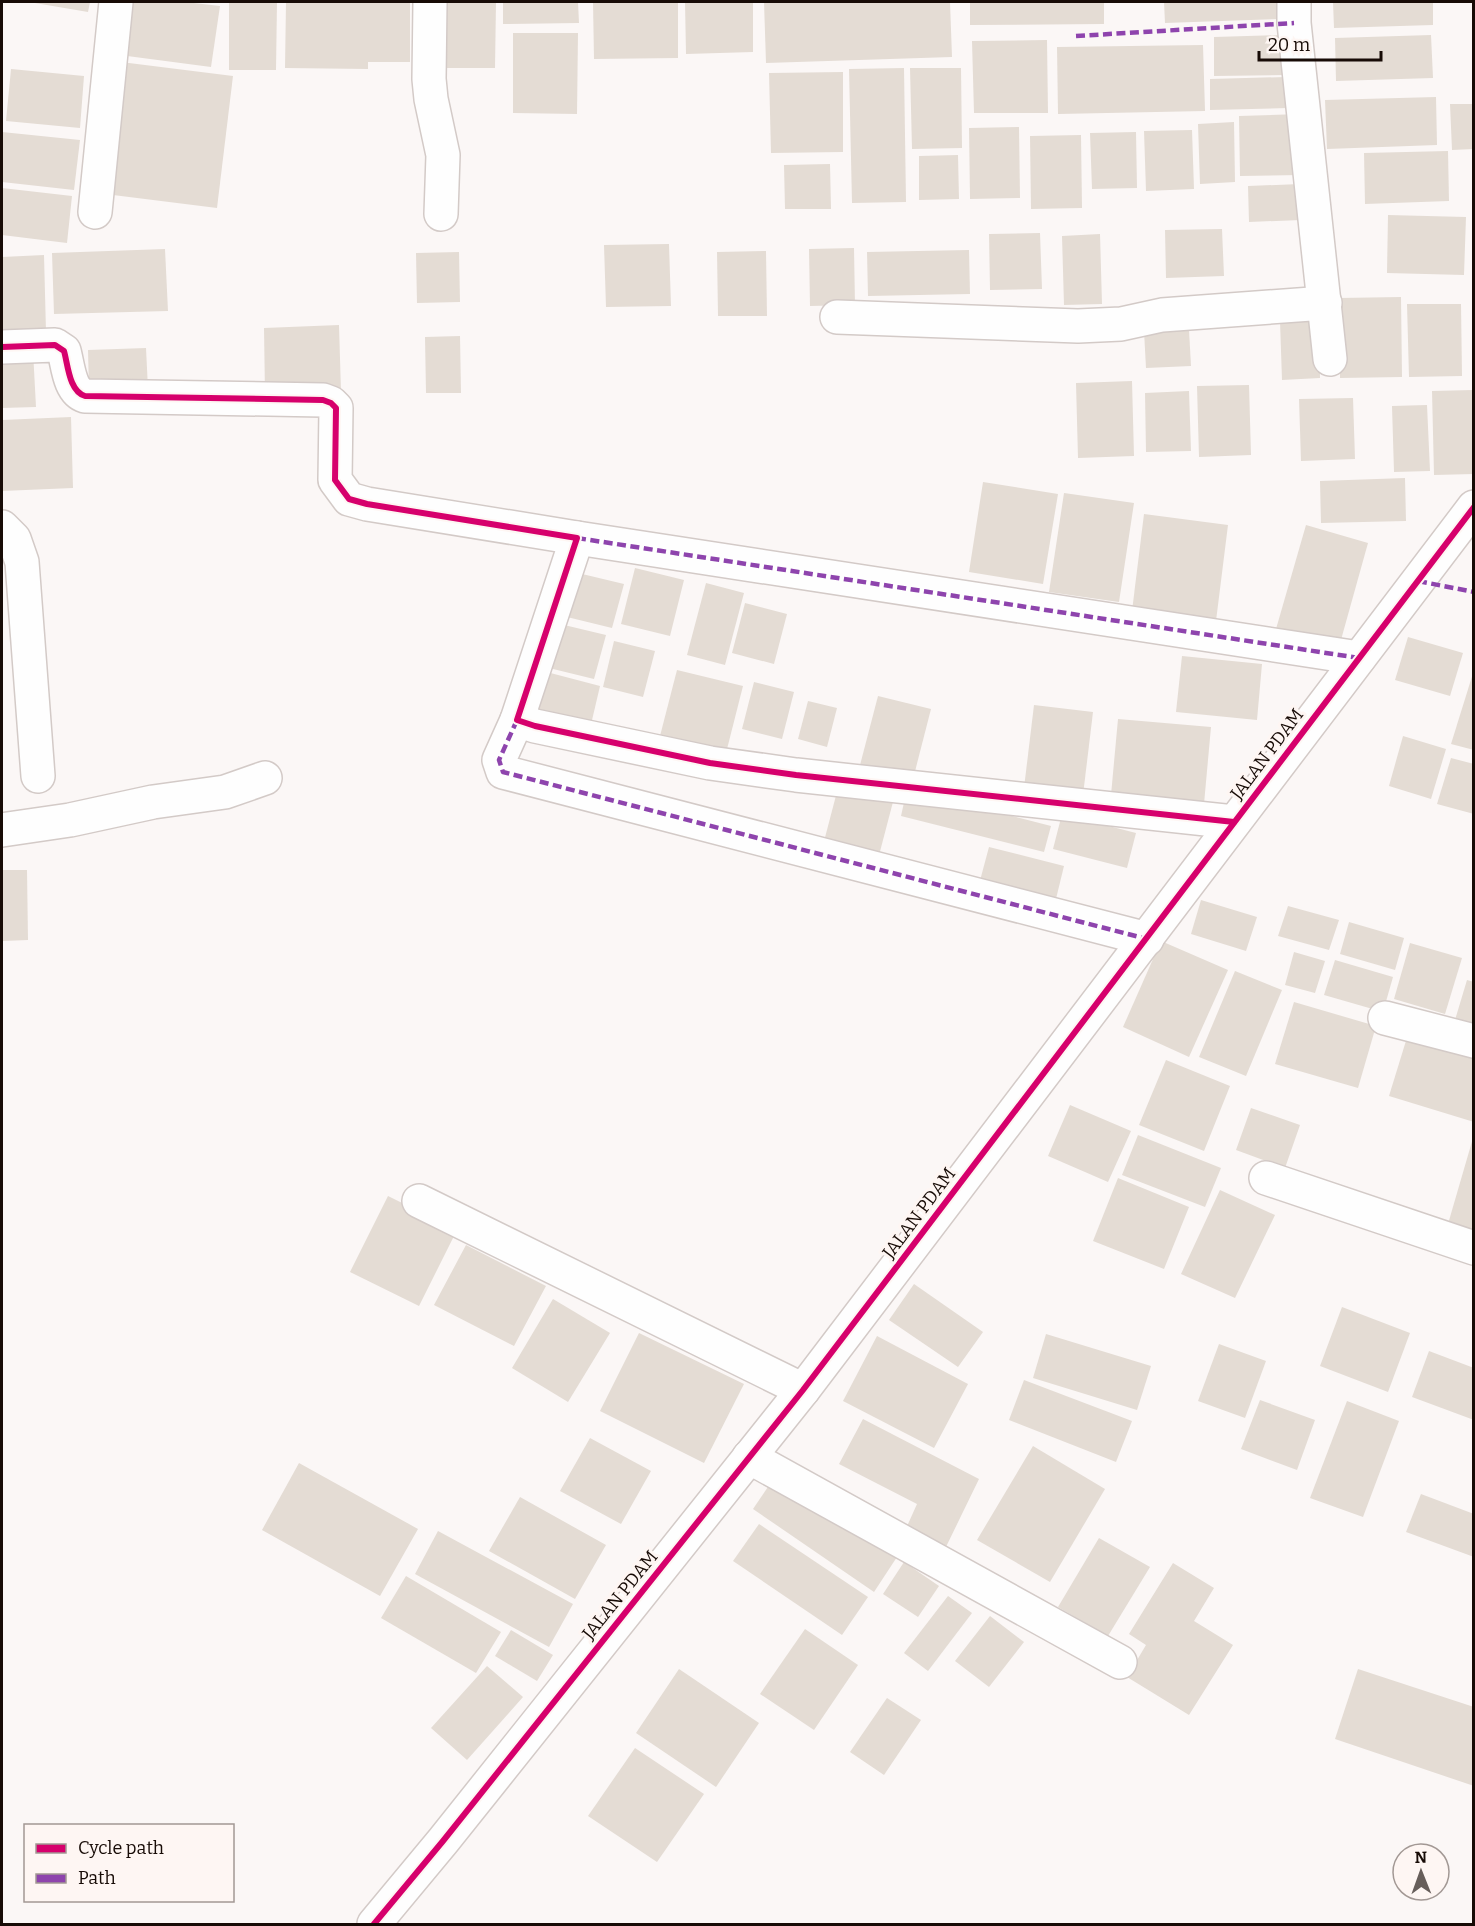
<svg xmlns="http://www.w3.org/2000/svg" width="1475" height="1926" font-family="Bitter,serif">
  <style>
    .building { fill: #e4dcd4 }
    .lines { fill: none; stroke-linecap: round; stroke-linejoin: round }
    .minor-casing { stroke: #d3cac7; stroke-width: 36 }
    .tertiary-casing { stroke: #d3cac7; stroke-width: 36 }
    .minor { stroke: #fefefe; stroke-width: 33 }
    .tertiary { stroke: #fefefe; stroke-width: 33 }
    .quiet { stroke: #8e44ad; stroke-width: 4.5; stroke-dasharray: 9 4.5; stroke-linecap: butt }
    .cycleway-casing { stroke: #fef6f3; stroke-width: 10 }
    .cycleway { stroke: #d6006c; stroke-width: 6 }
    .labels { text-anchor: middle; dominant-baseline: central; stroke-width: 6; stroke-linejoin: round; paint-order: stroke }
    .street-label { font-size: 18px; fill: #170b06; stroke: #fef6f3 }
  </style>
  <rect width="100%" height="100%" fill="#fbf7f6"/>
  <g class="building">
    <path d="M29,2H90L88,12Z"/>
    <path d="M119,2H185L220,6L211,67L112,54Z"/>
    <path d="M229,2H277L276,70H229Z"/>
    <path d="M286,2H410V62H368V69L285,68Z"/>
    <path d="M436,2H496L495,68H435Z"/>
    <path d="M503,2H578L579,23L503,24Z"/>
    <path d="M593,2H678V58L594,59Z"/>
    <path d="M685,2H753V52L686,54Z"/>
    <path d="M764,2H950L952,57L766,63Z"/>
    <path d="M970,2H1104V24L970,25Z"/>
    <path d="M1164,2H1278L1279,19L1165,23Z"/>
    <path d="M1333,2H1433V25L1334,28Z"/>
    <path d="M513,33H578L577,114L513,113Z"/>
    <path d="M1283,35L1284,75L1214,76V37Z"/>
    <path d="M1431,35L1433,78L1336,81L1335,38Z"/>
    <path d="M1047,40L1048,113H974L972,41Z"/>
    <path d="M1203,45L1205,111L1058,114L1057,47Z"/>
    <path d="M121,62L233,76L217,208L105,194Z"/>
    <path d="M904,68L906,202L852,203L849,69Z"/>
    <path d="M910,68H961L962,148L912,149Z"/>
    <path d="M11,69L84,76L80,128L6,121Z"/>
    <path d="M843,72V152L771,153L769,73Z"/>
    <path d="M1286,77L1288,108L1210,110V79Z"/>
    <path d="M1436,97L1437,145L1327,149L1325,100Z"/>
    <path d="M1450,104H1474V149L1452,150Z"/>
    <path d="M1300,114L1301,175L1240,176L1239,116Z"/>
    <path d="M1234,122L1235,182L1200,184L1198,124Z"/>
    <path d="M1019,127L1020,198L970,199L969,128Z"/>
    <path d="M1192,130L1194,189L1146,191L1144,131Z"/>
    <path d="M2,132L80,140L74,190L2,182Z"/>
    <path d="M1136,132L1137,188L1092,189L1090,133Z"/>
    <path d="M1081,135L1082,208L1031,209L1030,136Z"/>
    <path d="M1448,151L1449,201L1365,204L1364,153Z"/>
    <path d="M958,155L959,199L919,200V156Z"/>
    <path d="M830,164L831,209H785L784,165Z"/>
    <path d="M1300,184L1301,220L1249,222L1248,186Z"/>
    <path d="M2,188L72,196L67,243L2,235Z"/>
    <path d="M1388,215L1466,217L1464,275L1387,273Z"/>
    <path d="M1222,229L1224,276L1166,278L1165,230Z"/>
    <path d="M1040,233L1042,289L990,290L989,234Z"/>
    <path d="M1100,234L1102,304L1064,305L1062,236Z"/>
    <path d="M669,244L671,306L606,307L604,245Z"/>
    <path d="M854,248L855,305L810,306L809,249Z"/>
    <path d="M165,249L168,311L54,314L52,253Z"/>
    <path d="M969,250L970,294L868,296L867,252Z"/>
    <path d="M766,251L767,316H718L717,252Z"/>
    <path d="M459,252L460,302L417,303L416,253Z"/>
    <path d="M44,255L46,332L2,334V257Z"/>
    <path d="M1401,297L1402,377L1340,378L1339,298Z"/>
    <path d="M1407,304H1461L1462,376L1409,377Z"/>
    <path d="M1319,319L1320,378L1282,380L1280,321Z"/>
    <path d="M339,325L341,392L265,395L264,328Z"/>
    <path d="M1189,330L1191,366L1146,368L1144,331Z"/>
    <path d="M460,336L461,393H426L425,337Z"/>
    <path d="M146,348L148,389L89,390L88,350Z"/>
    <path d="M2,351H33L36,407L2,408Z"/>
    <path d="M1132,381L1134,456L1078,458L1076,383Z"/>
    <path d="M1249,385L1251,455L1199,457L1197,386Z"/>
    <path d="M1473,390L1474,474L1434,475L1432,391Z"/>
    <path d="M1189,391L1191,451L1146,452L1145,393Z"/>
    <path d="M1353,398L1355,459L1301,461L1299,399Z"/>
    <path d="M1427,405L1430,471L1394,472L1392,406Z"/>
    <path d="M71,417L73,488L2,491V420Z"/>
    <path d="M1405,478L1406,521L1321,523L1320,481Z"/>
    <path d="M983,482L1058,494L1043,584L969,572Z"/>
    <path d="M1064,493L1134,503L1119,602L1049,592Z"/>
    <path d="M1144,514L1228,525L1215,629L1131,619Z"/>
    <path d="M1306,525L1368,543L1339,647L1276,629Z"/>
    <path d="M635,568L684,580L670,636L621,624Z"/>
    <path d="M578,573L624,584L612,628L567,617Z"/>
    <path d="M706,583L744,593L725,665L687,655Z"/>
    <path d="M745,603L787,614L774,664L732,653Z"/>
    <path d="M560,624L606,635L594,679L549,668Z"/>
    <path d="M1408,637L1463,653L1450,696L1395,680Z"/>
    <path d="M614,641L655,651L643,697L603,687Z"/>
    <path d="M1182,656L1262,664L1257,720L1176,712Z"/>
    <path d="M539,670L600,686L589,733L527,717Z"/>
    <path d="M677,670L743,686L726,753L660,736Z"/>
    <path d="M1474,670V750L1451,744Z"/>
    <path d="M754,682L794,692L782,739L742,729Z"/>
    <path d="M878,696L931,709L912,783L859,769Z"/>
    <path d="M808,701L837,708L827,747L798,739Z"/>
    <path d="M1034,705L1093,712L1083,795L1024,788Z"/>
    <path d="M1118,719L1211,727L1204,804L1111,795Z"/>
    <path d="M1403,736L1446,749L1431,799L1389,786Z"/>
    <path d="M1451,758L1474,764V814L1437,804Z"/>
    <path d="M839,784L894,798L877,863L822,849Z"/>
    <path d="M907,789L1051,826L1044,852L901,816Z"/>
    <path d="M1062,814L1136,833L1127,868L1053,849Z"/>
    <path d="M989,847L1064,866L1054,907L978,888Z"/>
    <path d="M2,870H27L28,940L3,941Z"/>
    <path d="M1201,900L1257,917L1246,951L1191,934Z"/>
    <path d="M1288,906L1339,920L1329,950L1278,936Z"/>
    <path d="M1349,922L1404,938L1395,970L1340,954Z"/>
    <path d="M1161,941L1228,970L1189,1057L1123,1027Z"/>
    <path d="M1410,943L1462,958L1445,1014L1394,999Z"/>
    <path d="M1294,952L1325,961L1315,993L1285,985Z"/>
    <path d="M1335,960L1393,977L1383,1012L1324,995Z"/>
    <path d="M1235,971L1282,990L1246,1076L1199,1057Z"/>
    <path d="M1467,980L1474,982V1026L1455,1020Z"/>
    <path d="M1294,1002L1376,1026L1358,1088L1275,1064Z"/>
    <path d="M1409,1031L1474,1050V1122L1389,1096Z"/>
    <path d="M1166,1060L1230,1086L1204,1151L1139,1125Z"/>
    <path d="M1070,1105L1131,1131L1108,1182L1048,1156Z"/>
    <path d="M1251,1108L1300,1125L1285,1168L1236,1150Z"/>
    <path d="M1138,1135L1221,1168L1205,1207L1122,1175Z"/>
    <path d="M1473,1138H1474V1231L1448,1224Z"/>
    <path d="M1118,1178L1189,1207L1164,1269L1093,1241Z"/>
    <path d="M1220,1190L1275,1215L1235,1298L1181,1274Z"/>
    <path d="M388,1196L457,1230L419,1306L350,1272Z"/>
    <path d="M466,1245L546,1286L514,1346L434,1305Z"/>
    <path d="M914,1284L983,1332L958,1367L889,1320Z"/>
    <path d="M553,1299L610,1333L568,1402L512,1368Z"/>
    <path d="M1342,1307L1410,1333L1388,1392L1320,1366Z"/>
    <path d="M639,1333L744,1384L704,1463L600,1411Z"/>
    <path d="M1046,1334L1151,1366L1137,1410L1033,1378Z"/>
    <path d="M877,1336L968,1384L934,1448L843,1401Z"/>
    <path d="M1219,1344L1266,1361L1245,1418L1198,1401Z"/>
    <path d="M1429,1351L1474,1368V1420L1412,1397Z"/>
    <path d="M1024,1380L1132,1421L1116,1462L1009,1420Z"/>
    <path d="M1260,1400L1315,1420L1297,1470L1241,1449Z"/>
    <path d="M1347,1401L1399,1421L1363,1517L1310,1498Z"/>
    <path d="M863,1419L979,1479L944,1551L904,1533L917,1504L839,1464Z"/>
    <path d="M590,1438L651,1471L621,1524L560,1491Z"/>
    <path d="M1033,1446L1105,1489L1050,1582L977,1540Z"/>
    <path d="M299,1463L418,1529L380,1596L262,1530Z"/>
    <path d="M776,1475L897,1557L874,1592L753,1509Z"/>
    <path d="M1421,1494L1474,1514V1557L1406,1532Z"/>
    <path d="M520,1497L606,1545L575,1599L489,1551Z"/>
    <path d="M759,1524L868,1597L842,1635L733,1561Z"/>
    <path d="M438,1531L573,1604L549,1647L415,1574Z"/>
    <path d="M1099,1538L1150,1567L1108,1636L1058,1607Z"/>
    <path d="M904,1562L939,1586L918,1617L883,1594Z"/>
    <path d="M1173,1563L1214,1588L1194,1621L1233,1645L1189,1715L1127,1677L1146,1645L1129,1634Z"/>
    <path d="M406,1576L501,1632L476,1673L381,1618Z"/>
    <path d="M948,1596L972,1613L928,1671L904,1653Z"/>
    <path d="M990,1616L1024,1642L989,1687L955,1661Z"/>
    <path d="M805,1629L858,1665L814,1730L760,1694Z"/>
    <path d="M511,1630L553,1655L537,1681L495,1656Z"/>
    <path d="M487,1666L523,1697L467,1760L431,1728Z"/>
    <path d="M679,1669L759,1723L716,1787L636,1733Z"/>
    <path d="M1358,1669L1474,1707V1786L1335,1739Z"/>
    <path d="M887,1698L921,1720L884,1775L850,1752Z"/>
    <path d="M635,1748L704,1794L657,1862L588,1816Z"/>
  </g>
  <g class="lines">
    <g class="minor-casing">
      <g id="minor">
        <path d="M430,2L429,79L431,99L443,155L441,214"/>
        <path d="M1294,2V23L1330,359"/>
        <path d="M95,212L116,2"/>
        <path d="M837,317L1078,326L1121,324L1162,315L1325,303"/>
        <path d="M2,347L55,345L64,351C68,365 69,391 85,396L323,400L331,403L336,408L335,480L349,499L367,504L577,538L517,720L535,726L710,763L796,775L1234,822"/>
        <path d="M2,527L14,539L22,562L38,776"/>
        <path d="M577,538L1359,658"/>
        <path d="M517,720L499,760L503,772L1147,939"/>
        <path d="M2,830L70,820L153,802L225,792L265,778"/>
        <path d="M1385,1018L1474,1041"/>
        <path d="M1266,1178L1474,1248"/>
        <path d="M419,1201L803,1390"/>
        <path d="M749,1457L1120,1662"/>
      </g>
    </g>
    <g class="tertiary-casing">
      <path id="tertiary" d="M374,1924L443,1841L803,1390L1474,507"/>
    </g>
    <use href="#minor" class="minor"/>
    <use href="#tertiary" class="tertiary"/>
    <g class="quiet">
      <path d="M1076,36L1294,23"/>
      <path d="M577,538L1359,658"/>
      <path d="M1418,581L1474,592"/>
      <path d="M517,720L499,760L503,772L1147,939"/>
    </g>
    <g class="cycleway-casing">
      <g id="cycleway">
        <path d="M2,347L55,345L64,351C68,365 69,391 85,396L323,400L331,403L336,408L335,480L349,499L367,504L577,538L517,720L535,726L710,763L796,775L1234,822"/>
        <path d="M374,1924L443,1841L803,1390L1474,507"/>
      </g>
    </g>
    <use href="#cycleway" class="cycleway"/>
  </g>
  <g class="labels">
    <g class="street-label">
      <text transform="translate(1267 754) rotate(-53)">JALAN PDAM</text>
      <text transform="translate(919 1213) rotate(-53)">JALAN PDAM</text>
      <text transform="translate(620 1595) rotate(-51)">JALAN PDAM</text>
    </g>
  </g>
  <rect width="1475" height="1926" fill="none" stroke="#170b06" stroke-width="6"/>
  <rect x="24" y="1824" width="210" height="78" fill="#fef6f3" stroke="#a29894" stroke-width="1.5"/>
  <rect x="36" y="1844" width="30" height="9" fill="#d6006c" stroke="#a29894" stroke-width="1.5"/>
  <text x="78" y="1854" font-size="18" fill="#170b06">Cycle path</text>
  <rect x="36" y="1874" width="30" height="9" fill="#8e44ad" stroke="#a29894" stroke-width="1.5"/>
  <text x="78" y="1884" font-size="18" fill="#170b06">Path</text>
  <g transform="translate(1421 1872) rotate(359)"><circle r="28" fill="#fef6f3" stroke="#a29894" stroke-width="1.5"/>
  <path d="M0-4.5L10 22L0 15L-10 22Z" fill="#675e5a"/>
  <text y="-9" font-size="16" font-weight="bold" text-anchor="middle" fill="#170b06">N</text>
  </g>
  <path d="M1259 51v9h122v-9" fill="none" stroke="#170b06" stroke-width="3"/>
  <text x="1268" y="51" font-size="18" fill="#170b06" stroke="#fef6f3" stroke-width="4.5" paint-order="stroke">20 m</text>
</svg>
